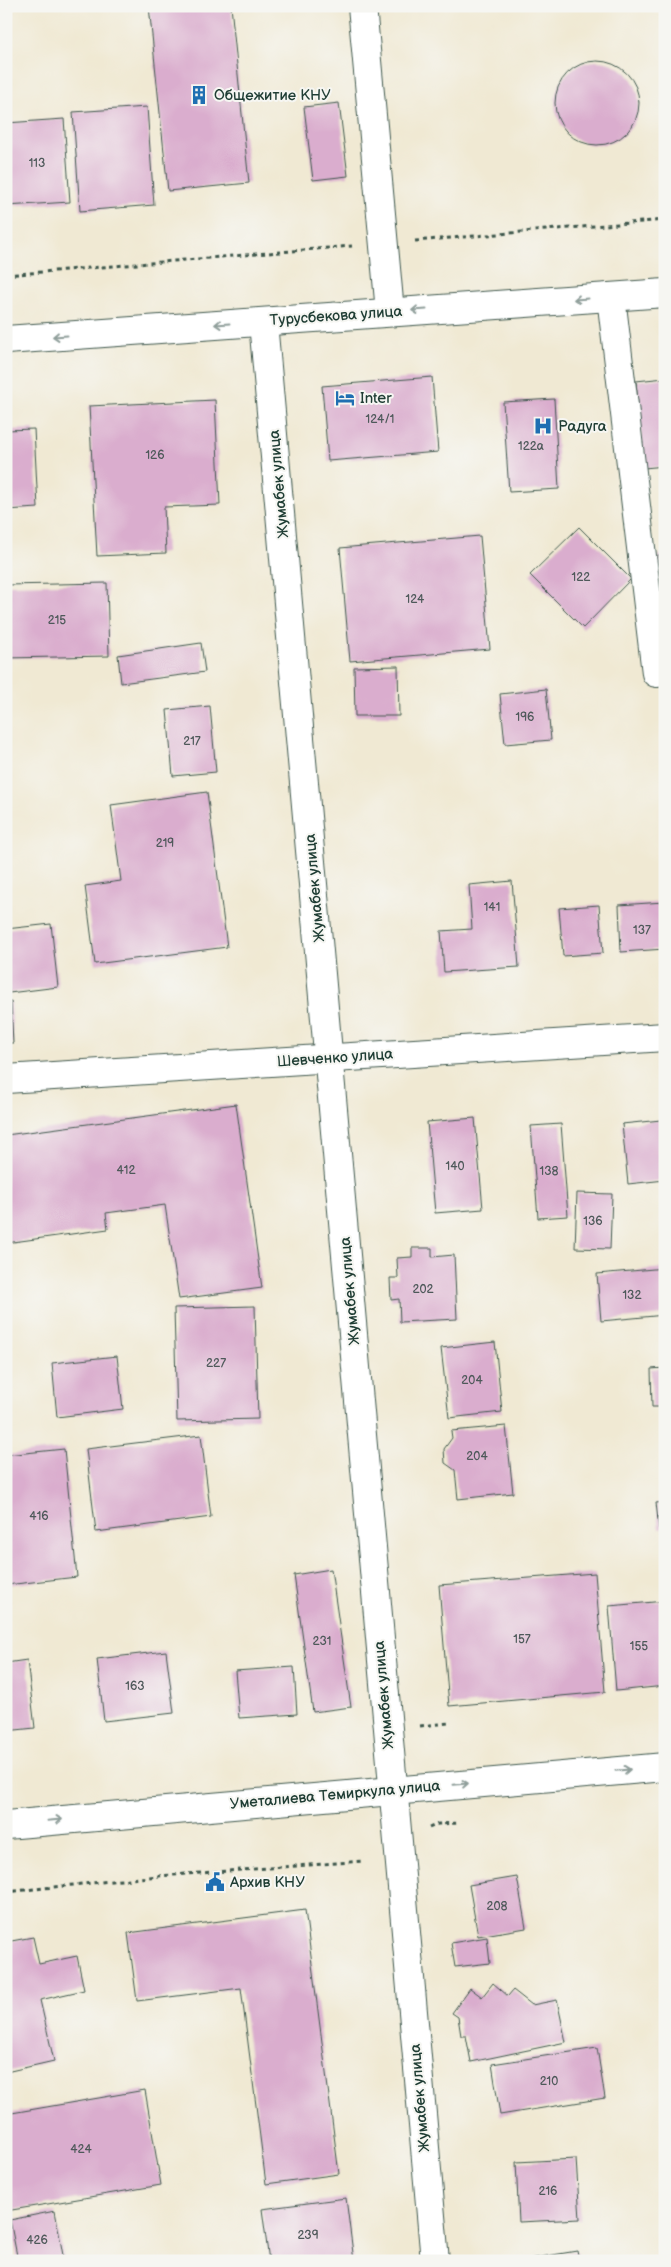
<svg xmlns="http://www.w3.org/2000/svg" width="671" height="2267" font-family="'Balsamiq Sans',sans-serif">
  <style>
    .building { fill: #daadce }
    .lines { fill: none; stroke-linecap: round; stroke-linejoin: round }
    .minor-casing { stroke: #3e574c; stroke-width: 30 }
    .path { stroke: #3e574c; stroke-width: 3; stroke-dasharray: 4 4; stroke-linecap: butt }
    .minor { stroke: #fff; stroke-width: 28 }
    .oneway { stroke: #8f9e9a }
    .labels { text-anchor: middle; dominant-baseline: central; stroke-width: 4; stroke-linejoin: round; paint-order: stroke }
    .number-label { font-size: 12px; fill: #4e595a }
    .poi-label { font-size: 15px; fill: #1f3d34; stroke: #f6f6f2; text-anchor: start }
    .street-label { font-size: 15px; fill: #1f3d34; stroke: #f6f6f2 }
  </style>
  <rect width="100%" height="100%" fill="#f6f6f2"/>
  <filter id="ink" filterUnits="userSpaceOnUse"><feTurbulence type="fractalNoise" baseFrequency=".02" numOctaves="2"/><feDisplacementMap in="SourceGraphic" scale="10" xChannelSelector="R" yChannelSelector="G"/><feConvolveMatrix kernelMatrix="1 2 1 2 8 2 1 2 1" color-interpolation-filters="sRGB"/></filter>
  <filter id="wash" filterUnits="userSpaceOnUse"><feTurbulence type="fractalNoise" baseFrequency=".0096" numOctaves="4" result="noise"/><feDisplacementMap in="SourceGraphic" scale="20" xChannelSelector="R" yChannelSelector="G"/><feGaussianBlur stdDeviation="1.12" result="paint"/><feColorMatrix in="noise" values="0 0 0 0 0 0 0 0 0 0 0 0 0 0 0 0 0 1.4 0 .05"/><feComposite in="paint" operator="in"/></filter>
  <g filter="url(#wash)">
    <rect width="100%" height="100%" fill="#f0e9d3"/>
    <g id="blocks">
      <g class="building">
        <path d="M149,6H231L249,183L168,191Z"/>
        <circle cx="597" cy="103" r="42"/>
        <path d="M339,103L348,176L313,180L304,107Z"/>
        <path d="M147,107L154,205L80,211L73,112Z"/>
        <path d="M64,119L70,202L6,206V123Z"/>
        <path d="M432,377L438,452L328,461L322,386Z"/>
        <path d="M665,378V466L644,468L636,381Z"/>
        <path d="M554,399L559,489L509,492L503,402Z"/>
        <path d="M215,400L220,505L164,507L166,553L97,556L89,406Z"/>
        <path d="M34,429L38,508L6,510V430Z"/>
        <path d="M579,527L631,579L583,628L530,575Z"/>
        <path d="M480,536L490,649L350,661L340,548Z"/>
        <path d="M658,555H665V592H661Z"/>
        <path d="M107,583L109,656L6,658V585Z"/>
        <path d="M201,643L205,672L121,683L118,655Z"/>
        <path d="M398,666L399,716H355L354,667Z"/>
        <path d="M546,689L551,740L505,744L500,694Z"/>
        <path d="M210,706L216,772L173,776L167,710Z"/>
        <path d="M207,792L227,947L95,964L85,886L121,881L111,805Z"/>
        <path d="M512,881L519,967L444,972L441,931L472,929L469,885Z"/>
        <path d="M664,902L665,949L621,952L619,905Z"/>
        <path d="M599,905L603,953L563,956L559,908Z"/>
        <path d="M51,924L58,987L9,993L6,966V929Z"/>
        <path d="M6,1002H11L13,1043H6Z"/>
        <path d="M236,1104L262,1288L179,1299L165,1205L106,1213L108,1229L6,1243V1135Z"/>
        <path d="M475,1118L483,1209L435,1213L427,1122Z"/>
        <path d="M661,1120L665,1180L628,1184L622,1124Z"/>
        <path d="M561,1124L568,1216L538,1218L531,1126Z"/>
        <path d="M577,1193L612,1194L610,1249L575,1248Z"/>
        <path d="M412,1248H432V1257L454,1255L457,1319L400,1322L399,1299L391,1300L390,1278H398L397,1258L412,1257Z"/>
        <path d="M665,1268V1315L601,1321L597,1274Z"/>
        <path d="M255,1306L258,1419L177,1421L174,1308Z"/>
        <path d="M495,1342L502,1412L449,1418L441,1348Z"/>
        <path d="M117,1356L123,1409L57,1417L52,1363Z"/>
        <path d="M665,1368V1407H652L651,1369Z"/>
        <path d="M506,1426L513,1493L458,1499L455,1470L445,1463L444,1449L452,1438L451,1431Z"/>
        <path d="M201,1435L211,1517L96,1532L86,1449Z"/>
        <path d="M64,1449L77,1577L6,1585V1455Z"/>
        <path d="M665,1502V1528L659,1529L656,1503Z"/>
        <path d="M331,1569L351,1707L313,1712L294,1575Z"/>
        <path d="M595,1573L605,1692L449,1706L439,1585Z"/>
        <path d="M665,1601V1686L616,1691L609,1606Z"/>
        <path d="M166,1651L174,1713L104,1721L97,1659Z"/>
        <path d="M27,1660L35,1728L6,1731V1663Z"/>
        <path d="M294,1667L297,1714L239,1718L235,1671Z"/>
        <path d="M517,1877L526,1928L478,1936L469,1885Z"/>
        <path d="M305,1910L339,2174L266,2184L241,1988L137,2001L128,1933Z"/>
        <path d="M33,1937L39,1964L77,1956L84,1990L40,2000L54,2061L6,2072V1942Z"/>
        <path d="M487,1937L490,1963L455,1967L451,1943Z"/>
        <path d="M493,1983L508,1996L513,1990L532,2005L557,2000L566,2042L471,2062L466,2036H461L458,2017L452,2013L470,1988L482,1997Z"/>
        <path d="M597,2048L605,2098L500,2115L492,2064Z"/>
        <path d="M145,2090L161,2185L6,2211V2114Z"/>
        <path d="M576,2159L580,2219L519,2222L516,2162Z"/>
        <path d="M346,2198L354,2261H269L262,2209Z"/>
        <path d="M55,2211L64,2261H18L10,2220Z"/>
        <path d="M577,2251L579,2261H522V2260Z"/>
      </g>
    </g>
  </g>
  <g filter="url(#ink)">
    <use href="#blocks" fill-opacity="0" stroke="#3e574c" stroke-width="1"/>
    <g class="lines">
      <g class="minor-casing">
        <g id="minor">
          <path d="M362,6L390,312"/>
          <path d="M611,297L656,673L665,672"/>
          <path d="M263,322C326,967 375,1615 435,2261"/>
          <path d="M6,340L665,293"/>
          <path d="M6,1079L665,1037"/>
          <path d="M6,1825L665,1767"/>
        </g>
      </g>
      <g class="path">
        <path d="M415,241L665,220"/>
        <path d="M6,275L352,246"/>
        <path d="M420,1726L449,1723"/>
        <path d="M429,1828L438,1824L460,1823"/>
        <path d="M6,1892L159,1876L364,1861"/>
      </g>
      <use href="#minor" class="minor"/>
    </g>
    <defs><path id="oneway-shaft" d="M-6 0H5M1.5-3L5.5 0L1.5 3" fill="none" stroke-width="1.6" stroke-linecap="round" stroke-linejoin="round" transform="scale(1.25)"/></defs>
    <g class="oneway">
      <use href="#oneway-shaft" transform="translate(581 299) rotate(176)"/>
      <use href="#oneway-shaft" transform="translate(419 310) rotate(176)"/>
      <use href="#oneway-shaft" transform="translate(222 324) rotate(176)"/>
      <use href="#oneway-shaft" transform="translate(60 336) rotate(176)"/>
      <use href="#oneway-shaft" transform="translate(623 1770) rotate(-5)"/>
      <use href="#oneway-shaft" transform="translate(461 1784) rotate(-5)"/>
      <use href="#oneway-shaft" transform="translate(55 1820) rotate(-5)"/>
    </g>
  </g>
  <defs>
    <g id="building-bare" transform="scale(1.5)"><path d="M-4-6H4V6H1V3H-1V6H-4ZM-2.5-4.3h1.7v1.8h-1.7ZM.8-4.3h1.7v1.8H.8ZM-2.5-1h1.7V.8h-1.7ZM.8-1h1.7V.8H.8Z" fill="#1f6fb2" stroke="#f6f6f2" stroke-width="2.5" paint-order="stroke"/></g>
    <g id="hotel-bare" transform="scale(1.5)"><path d="M-6-4.5h1.5V1H6V5H4.5V3h-9V5H-6ZM-4 0a1.8 1.8 0 1 1 3.6 0ZM.5 0V-2.5h3Q6-2.5 6 0Z" fill="#1f6fb2" stroke="#f6f6f2" stroke-width="2.5" paint-order="stroke"/></g>
    <g id="hospital-bare" transform="scale(1.5)"><path d="M-5-5h3v3.5h4V-5h3V5h-3V1.5h-4V5h-3Z" fill="#1f6fb2" stroke="#f6f6f2" stroke-width="2.5" paint-order="stroke"/></g>
    <g id="civic-bare" transform="scale(1.5)"><path d="M-.6-6.5H3V-4.5H.6V-3L4-1V1h2V6H-6V1h2V-1L-.6-3ZM-1.2 2.5V6h2.4V2.5Z" fill="#1f6fb2" stroke="#f6f6f2" stroke-width="2.5" paint-order="stroke"/></g>
  </defs>
  <g fill-rule="evenodd">
    <use href="#building-bare" x="199" y="95"/>
    <use href="#hotel-bare" x="345" y="398"/>
    <use href="#hospital-bare" x="543" y="426"/>
    <use href="#civic-bare" x="215" y="1882"/>
  </g>
  <g class="labels">
    <g class="number-label">
      <text x="37" y="163">113</text>
      <text x="380" y="419">124/1</text>
      <text x="531" y="446">122а</text>
      <text x="155" y="455">126</text>
      <text x="581" y="577">122</text>
      <text x="415" y="599">124</text>
      <text x="57" y="620">215</text>
      <text x="525" y="717">196</text>
      <text x="192" y="741">217</text>
      <text x="165" y="843">219</text>
      <text x="492" y="907">141</text>
      <text x="642" y="930">137</text>
      <text x="455" y="1166">140</text>
      <text x="126" y="1170">412</text>
      <text x="549" y="1171">138</text>
      <text x="593" y="1221">136</text>
      <text x="423" y="1289">202</text>
      <text x="632" y="1295">132</text>
      <text x="216" y="1363">227</text>
      <text x="472" y="1380">204</text>
      <text x="477" y="1456">204</text>
      <text x="39" y="1516">416</text>
      <text x="522" y="1639">157</text>
      <text x="322" y="1641">231</text>
      <text x="639" y="1646">155</text>
      <text x="135" y="1686">163</text>
      <text x="497" y="1906">208</text>
      <text x="549" y="2081">210</text>
      <text x="81" y="2149">424</text>
      <text x="548" y="2191">216</text>
      <text x="308" y="2235">239</text>
      <text x="37" y="2240">426</text>
    </g>
    <g class="poi-label">
      <text x="214" y="95">Общежитие КНУ</text>
      <text x="360" y="398">Inter</text>
      <text x="558" y="426">Радуга</text>
      <text x="230" y="1882">Архив КНУ</text>
    </g>
    <g class="street-label">
      <text transform="translate(336 316) rotate(-4)">Турусбекова улица</text>
      <text transform="translate(279 484) rotate(-95)">Жумабек улица</text>
      <text transform="translate(315 888) rotate(-95)">Жумабек улица</text>
      <text transform="translate(335 1058) rotate(-4)">Шевченко улица</text>
      <text transform="translate(350 1291) rotate(-95)">Жумабек улица</text>
      <text transform="translate(384 1695) rotate(-95)">Жумабек улица</text>
      <text transform="translate(335 1795) rotate(-5)">Уметалиева Темиркула улица</text>
      <text transform="translate(420 2098) rotate(-95)">Жумабек улица</text>
    </g>
  </g>
  <rect width="671" height="2267" fill="none" stroke="#f6f6f2" stroke-width="25"/>
</svg>
